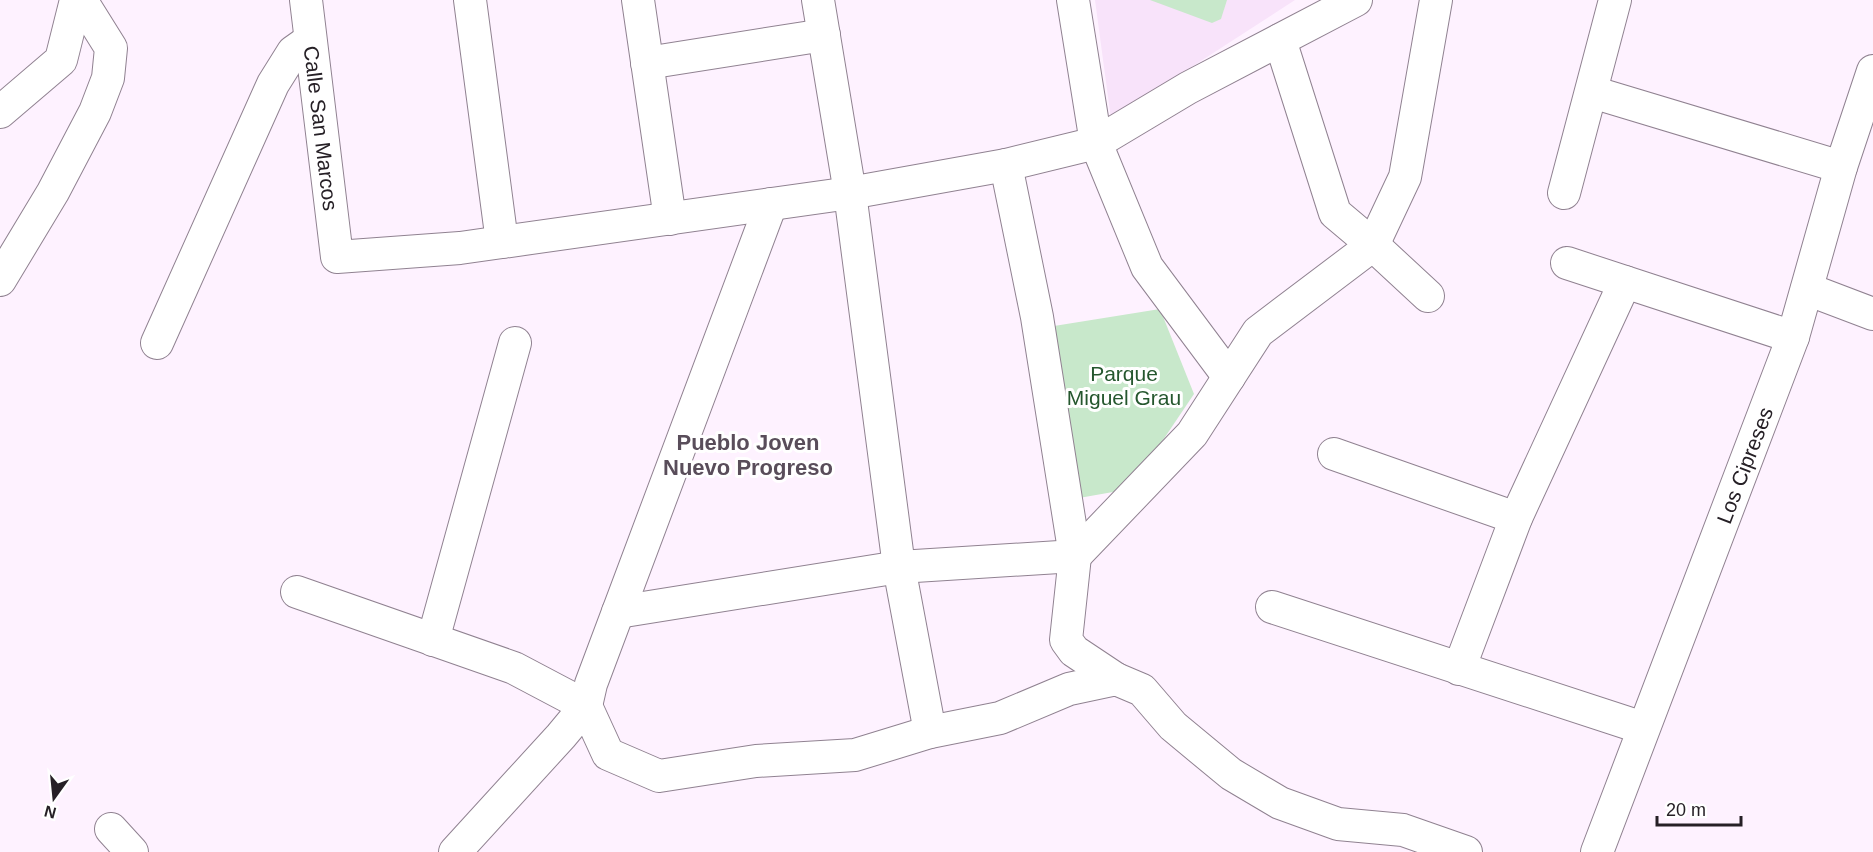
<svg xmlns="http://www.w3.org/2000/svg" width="1873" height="852" font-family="Helvetica,sans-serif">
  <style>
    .built { fill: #f8e3fa }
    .green { fill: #c8e8cb }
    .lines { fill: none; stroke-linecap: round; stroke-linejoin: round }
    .minor-casing { stroke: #908291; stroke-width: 34 }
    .minor { stroke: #fff; stroke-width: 32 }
    .labels { text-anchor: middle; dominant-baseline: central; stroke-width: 6; stroke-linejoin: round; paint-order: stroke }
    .street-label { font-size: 21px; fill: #262026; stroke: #fff }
    .park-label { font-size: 21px; fill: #25572e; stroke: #fff }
    .neighbourhood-label { font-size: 22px; font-weight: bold; fill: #594d5a; stroke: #fff }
  </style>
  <rect width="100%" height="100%" fill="#fef2ff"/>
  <path class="built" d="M1095,0H1295L1111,119Z"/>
  <g class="green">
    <path d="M1150,0H1227L1221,19L1212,23Z"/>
    <path d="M1160,309L1194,394L1130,489L1079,498L1054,326Z"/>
  </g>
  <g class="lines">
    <g class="minor-casing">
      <g id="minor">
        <path id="s1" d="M306,0L337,257L460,248L850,193L1006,165L1096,143L1188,88L1356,0"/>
        <path d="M470,0L502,242"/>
        <path d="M638,0L670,219"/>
        <path d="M818,0L850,193L899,567L930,732"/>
        <path d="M1073,0L1096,143L1147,267L1229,377"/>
        <path d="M1280,40L1335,213L1373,245L1428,296"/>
        <path d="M647,63L824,35"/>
        <path d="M1592,92L1841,167"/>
        <path d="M0,112L61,60L76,0"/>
        <path d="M1006,165L1037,317L1075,556L1066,640L1074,651L1116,679"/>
        <path d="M1564,193L1615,0"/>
        <path d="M1567,263L1793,337"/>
        <path d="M0,280L53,192L95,112L108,78L111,48L81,0"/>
        <path d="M1807,289L1873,314"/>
        <path d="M157,343L273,84L293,52L310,40"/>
        <path d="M1334,454L1516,518"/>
        <path d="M297,592L514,668L586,706L608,754L659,776L756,761L855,755L930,732L1000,718L1069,689L1116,679L1142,690L1173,726L1231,774L1280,803L1338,824L1403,830L1466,852"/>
        <path d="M1272,607L1643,728"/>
        <path d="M618,612L899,567L1075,556L1192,434L1258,332L1373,245L1405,177L1436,0"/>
        <path d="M433,640L515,343"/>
        <path d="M1459,669L1516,518L1625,282"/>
        <path d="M111,829L132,852"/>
        <path d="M455,852L561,736L586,706L591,684L771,204"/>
        <path id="s2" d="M1597,852L1793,337L1841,167L1873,71"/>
      </g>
    </g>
    <use href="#minor" class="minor"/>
  </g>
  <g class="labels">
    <g class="street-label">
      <text stroke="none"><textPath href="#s1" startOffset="129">Calle San Marcos</textPath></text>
      <text stroke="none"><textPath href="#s2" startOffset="414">Los Cipreses</textPath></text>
    </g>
    <g class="park-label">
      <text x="1124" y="373">Parque<tspan x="1124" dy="24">Miguel Grau</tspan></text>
    </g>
    <g class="neighbourhood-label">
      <text x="748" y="442">Pueblo Joven<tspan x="748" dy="25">Nuevo Progreso</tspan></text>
    </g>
  </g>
  <g transform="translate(54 798) rotate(195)" stroke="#ffffff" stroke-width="4.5" paint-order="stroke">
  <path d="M0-4.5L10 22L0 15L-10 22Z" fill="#262026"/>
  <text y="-9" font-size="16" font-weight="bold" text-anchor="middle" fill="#262026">N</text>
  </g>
  <path d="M1657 816v9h84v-9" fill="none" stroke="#262026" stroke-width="3"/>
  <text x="1666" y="816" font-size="18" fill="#262026" stroke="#ffffff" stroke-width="4.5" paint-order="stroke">20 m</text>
</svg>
